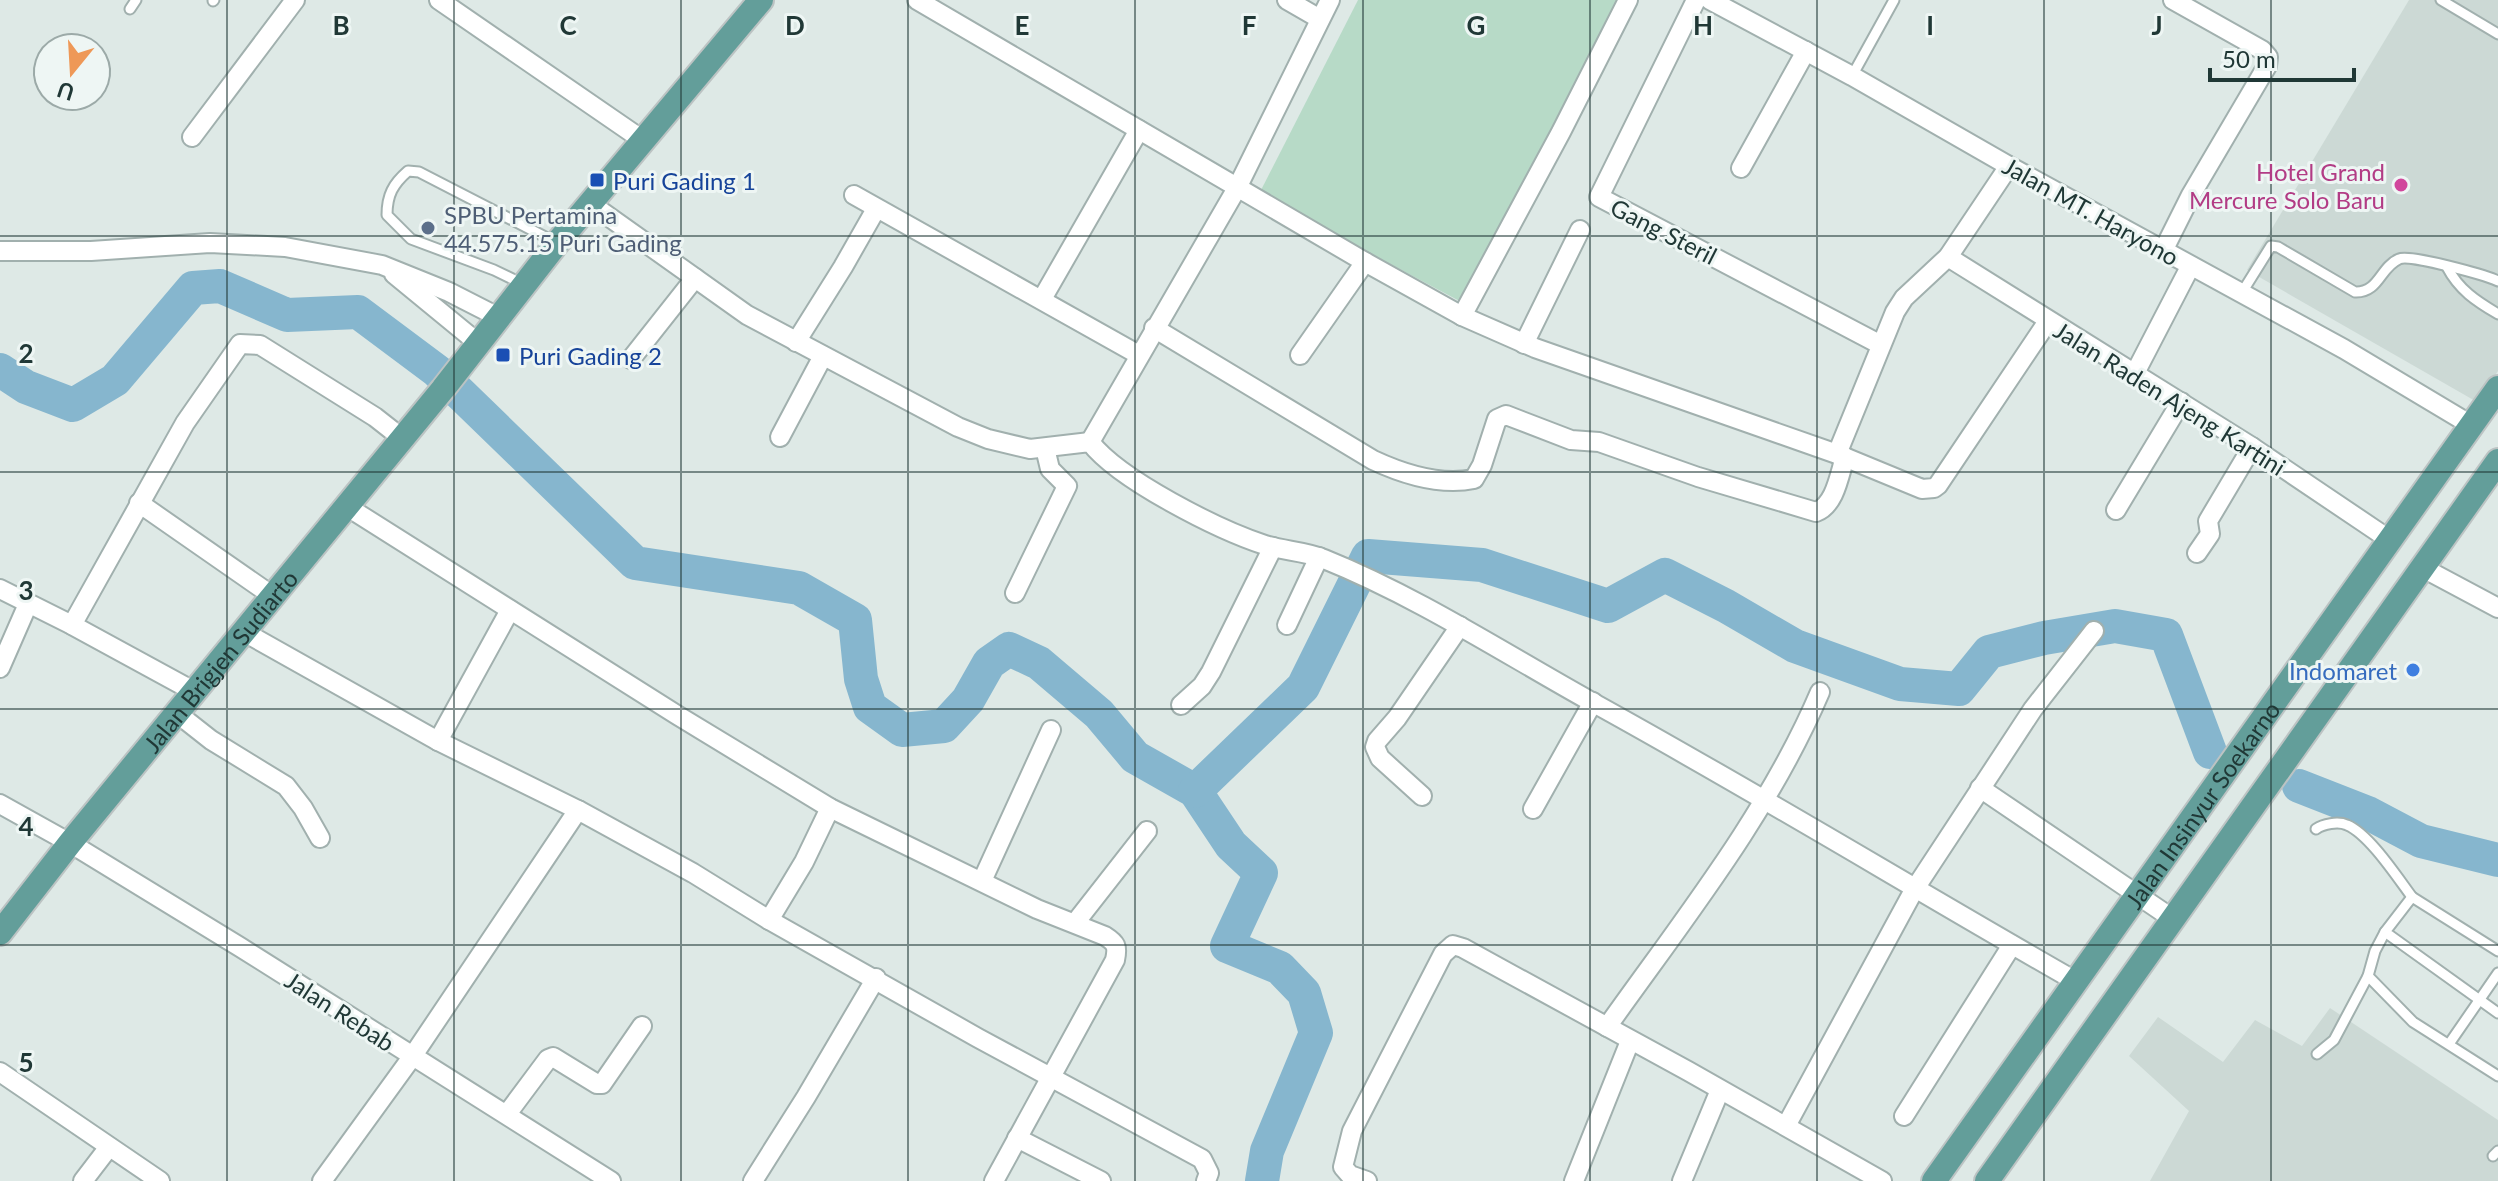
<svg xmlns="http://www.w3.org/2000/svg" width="2498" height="1181" font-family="Lato,sans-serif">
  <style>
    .built { fill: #ccd9d5 }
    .pitch { fill: #b7dac7 }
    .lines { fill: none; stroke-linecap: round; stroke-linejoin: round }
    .river { stroke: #86b6ce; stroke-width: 34 }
    .service-casing { stroke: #a1b0ae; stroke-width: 13 }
    .minor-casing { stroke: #a1b0ae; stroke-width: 22 }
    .primary-casing { stroke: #bcc3c3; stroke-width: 28 }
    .service { stroke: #fff; stroke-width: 9 }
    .minor { stroke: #fff; stroke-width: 18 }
    .primary { stroke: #639e9a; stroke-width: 24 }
    .grid { fill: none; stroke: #203836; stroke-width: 2; stroke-opacity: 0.55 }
    .transit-dot { fill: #1a4fb4; stroke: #eef6f4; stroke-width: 3 }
    .hotel-dot { fill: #d1479c; stroke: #eef6f4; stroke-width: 3 }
    .service-dot { fill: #5c6f8a; stroke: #eef6f4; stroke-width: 3 }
    .shop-dot { fill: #3f7fe0; stroke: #eef6f4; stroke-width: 3 }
    .labels { text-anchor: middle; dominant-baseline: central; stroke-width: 6; stroke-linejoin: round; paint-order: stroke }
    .hotel-label { font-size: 24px; fill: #b23c85; stroke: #eef6f4; text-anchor: end }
    .transit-label { font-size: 24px; fill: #164399; stroke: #eef6f4; text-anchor: start }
    .street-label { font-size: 24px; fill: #203836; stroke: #eef6f4 }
    .service-label { font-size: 24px; fill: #4e5e75; stroke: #eef6f4; text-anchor: start }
    .shop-label { font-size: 24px; fill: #366cbe; stroke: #eef6f4; text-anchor: end }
    .grid-label { font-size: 26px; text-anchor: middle; font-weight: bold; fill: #203836; stroke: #eef6f4; stroke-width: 6; stroke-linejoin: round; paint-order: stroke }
  </style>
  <rect width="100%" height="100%" fill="#dee9e6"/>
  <g class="built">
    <path d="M2409,0H2498V371L2477,402L2247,270Z"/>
    <path d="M2330,1008L2498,1120V1181H2150L2189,1111L2129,1056L2158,1017L2223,1062L2255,1020L2302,1046Z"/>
  </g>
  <path class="pitch" d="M1358,0H1622L1467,305L1259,194Z"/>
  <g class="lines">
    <g class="river">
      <path d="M0,370L26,387L73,405L115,380L193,288L220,286L287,315L358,312L437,371L635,563L799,588L855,620L861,679L870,707L902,730L944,726L968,700L989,663L1009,649L1039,663L1099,714L1135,757L1195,791L1231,845L1261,873L1227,946L1280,968L1304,993L1316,1033L1267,1151L1262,1181"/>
      <path d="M2299,786L2368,813L2421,841L2498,860"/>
      <path d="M1195,791L1303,687L1368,556L1482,565L1608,606L1665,575L1726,606L1795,646L1900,684L1959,689L1989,652L2044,638L2115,626L2166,635L2210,752"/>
    </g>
    <g class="service-casing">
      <g id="service">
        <path d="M2441,0L2498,34"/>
        <path d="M213,1L214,0"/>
        <path d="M130,9L136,0"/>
        <path d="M1852,76L1894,0"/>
        <path d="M2447,267C2459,290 2476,301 2498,314"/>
        <path d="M523,284L494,270L411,239L387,215C387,195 393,184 408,171L419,172L557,243"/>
        <path d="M2241,294L2271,246L2278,247L2355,292C2379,293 2380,267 2399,259C2410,254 2485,275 2498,281"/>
        <path d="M2316,829C2323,824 2338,821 2347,825C2369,834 2397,877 2412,897"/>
        <path d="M2385,932L2375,951L2368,976L2413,1022L2498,1076"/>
        <path d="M2498,951L2412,897L2385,932L2498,1013"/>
        <path d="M2449,1044L2498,973"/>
        <path d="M2317,1054L2334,1040L2368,976"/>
        <path d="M2493,1156L2498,1151"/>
      </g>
    </g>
    <g class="minor-casing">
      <g id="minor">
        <path d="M439,0L644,141"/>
        <path d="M917,0L1365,262L1462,316L1535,348L1837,454L1922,489L1934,488L1938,485L2048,321"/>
        <path d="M1287,0L1320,19"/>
        <path d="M1696,0L1599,197L1881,345"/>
        <path d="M1710,0L1852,76L2009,166L2344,349L2471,425"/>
        <path d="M192,137L295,0"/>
        <path d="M1741,168L1806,51"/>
        <path d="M854,195L1139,355"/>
        <path d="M591,204L747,315L958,427L988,439L1030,449L1090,442C1119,480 1219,530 1265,545C1284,551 1305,551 1324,559C1418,597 1502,652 1590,701C1754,791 1914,889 2077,982"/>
        <path d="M0,251H91L210,243L285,247L382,265L449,292L498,317"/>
        <path d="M2163,251L2191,195L2267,66L2268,57L2262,50L2173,0"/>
        <path d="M1948,257L2252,447L2390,540"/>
        <path d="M394,274L478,343"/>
        <path d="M1042,299L1139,130"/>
        <path d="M1462,316L1561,132L1628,0"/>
        <path d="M1154,328L1373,460C1403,474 1440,486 1474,479L1482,465L1497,419L1506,415L1571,440L1599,442L1698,477L1816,512C1835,505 1839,476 1845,457"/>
        <path d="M796,342L843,267L876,209"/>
        <path d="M1524,344L1580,230"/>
        <path d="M1300,355L1365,262"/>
        <path d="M631,359L695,278"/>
        <path d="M2134,375L2190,267"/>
        <path d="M780,437L823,356"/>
        <path d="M1090,442L1237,188L1330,0"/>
        <path d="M1837,454L1895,312L1904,298L1948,257L2009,166"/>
        <path d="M139,503L274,597"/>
        <path d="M346,506L677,715L830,808L1037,909L1105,936C1116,943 1118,946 1115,960L994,1181"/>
        <path d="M2116,510L2181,402"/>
        <path d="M2197,553L2210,534L2208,521L2252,447"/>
        <path d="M2423,568L2498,608"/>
        <path d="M0,589L72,625L195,692"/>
        <path d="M1015,593L1067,486L1050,469L1045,448"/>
        <path d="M72,625L185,423L240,344L260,345L375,417L403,439"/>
        <path d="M1287,625L1319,557"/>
        <path d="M244,632L438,741L578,810L693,873L769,920L978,1038L1202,1159L1209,1173L1206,1181"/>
        <path d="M0,668L28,604"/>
        <path d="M1181,705L1202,686L1211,672L1273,547"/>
        <path d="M178,714L211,740L286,786L303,808L320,838"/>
        <path d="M438,741L510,610"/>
        <path d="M1980,788L2173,919"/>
        <path d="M1422,796L1380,758L1375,747L1377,741L1397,718L1460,626"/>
        <path d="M0,804L70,843L240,947L611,1181"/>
        <path d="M1533,809L1593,702"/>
        <path d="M982,881L1051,730"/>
        <path d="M769,920L804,862L830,808"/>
        <path d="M1075,923L1147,831"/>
        <path d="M1607,1027C1683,920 1768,814 1820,692"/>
        <path d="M0,1072L160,1181"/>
        <path d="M507,1114L548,1059L553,1057L597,1084H602L642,1026"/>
        <path d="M1904,1116L2012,945"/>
        <path d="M1786,1126L1914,890L2033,709L2094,631"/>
        <path d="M1017,1138L1101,1181"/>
        <path d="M83,1181L109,1147"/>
        <path d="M322,1181L412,1057L578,810"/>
        <path d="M753,1181L806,1097L876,978"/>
        <path d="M1367,1181L1350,1175L1343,1167L1352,1131L1443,954L1453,945L1463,948L1688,1071L1882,1181"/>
        <path d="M1574,1181L1630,1041"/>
        <path d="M1682,1181L1720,1090"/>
      </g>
    </g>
    <g class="primary-casing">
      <g id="primary">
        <path id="s1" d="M0,933L70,843L443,389L557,243L761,0"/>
        <path id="s2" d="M1934,1181L2498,388"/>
        <path d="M1987,1181L2498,461"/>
      </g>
    </g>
    <use href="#service" class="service"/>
    <use href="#minor" class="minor"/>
    <use href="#primary" class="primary"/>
  </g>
  <path class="grid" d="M227,0V1181M454,0V1181M681,0V1181M908,0V1181M1135,0V1181M1363,0V1181M1590,0V1181M1817,0V1181M2044,0V1181M2271,0V1181M0,236H2498M0,472H2498M0,709H2498M0,945H2498"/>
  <g class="transit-dot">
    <rect x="589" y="172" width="16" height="16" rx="4"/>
    <rect x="495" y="347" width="16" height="16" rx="4"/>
  </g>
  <circle class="hotel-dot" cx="2401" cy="185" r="8"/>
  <circle class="service-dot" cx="428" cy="228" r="8"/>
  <circle class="shop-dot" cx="2413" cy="670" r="8"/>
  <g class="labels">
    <g class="hotel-label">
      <text x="2385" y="171">Hotel Grand<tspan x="2385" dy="28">Mercure Solo Baru</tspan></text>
    </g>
    <g class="transit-label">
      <text x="613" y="180">Puri Gading 1</text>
      <text x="519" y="355">Puri Gading 2</text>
    </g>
    <g class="street-label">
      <text transform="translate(2091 211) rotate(29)">Jalan MT. Haryono</text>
      <text transform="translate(1664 231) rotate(27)">Gang Steril</text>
      <text transform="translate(2170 398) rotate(32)">Jalan Raden Ajeng Kartini</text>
      <text stroke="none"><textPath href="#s1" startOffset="350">Jalan Brigjen Sudiarto</textPath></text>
      <text stroke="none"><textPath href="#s2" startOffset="462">Jalan Insinyur Soekarno</textPath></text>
      <text transform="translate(340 1011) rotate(33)">Jalan Rebab</text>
    </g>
    <g class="service-label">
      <text x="444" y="214">SPBU Pertamina<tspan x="444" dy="28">44.575.15 Puri Gading</tspan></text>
    </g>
    <g class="shop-label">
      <text x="2397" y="670">Indomaret</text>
    </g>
  </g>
  <g class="grid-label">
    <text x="341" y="35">B</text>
    <text x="568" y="35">C</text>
    <text x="795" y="35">D</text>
    <text x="1022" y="35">E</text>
    <text x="1249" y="35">F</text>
    <text x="1476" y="35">G</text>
    <text x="1703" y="35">H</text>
    <text x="1930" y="35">I</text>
    <text x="2157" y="35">J</text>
    <text x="26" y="363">2</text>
    <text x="26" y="600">3</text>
    <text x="26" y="836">4</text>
    <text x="26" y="1072">5</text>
  </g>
  <g transform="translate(72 72) rotate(198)"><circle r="38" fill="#eef6f4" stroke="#9caaa8" stroke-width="2"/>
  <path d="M0-6L14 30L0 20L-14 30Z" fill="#ee9857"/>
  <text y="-12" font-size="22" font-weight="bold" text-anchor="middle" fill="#203836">U</text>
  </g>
  <path d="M2210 68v12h144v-12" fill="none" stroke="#203836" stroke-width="4"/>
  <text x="2222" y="68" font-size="24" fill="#203836" stroke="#eef6f4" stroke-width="6" paint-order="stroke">50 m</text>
</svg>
